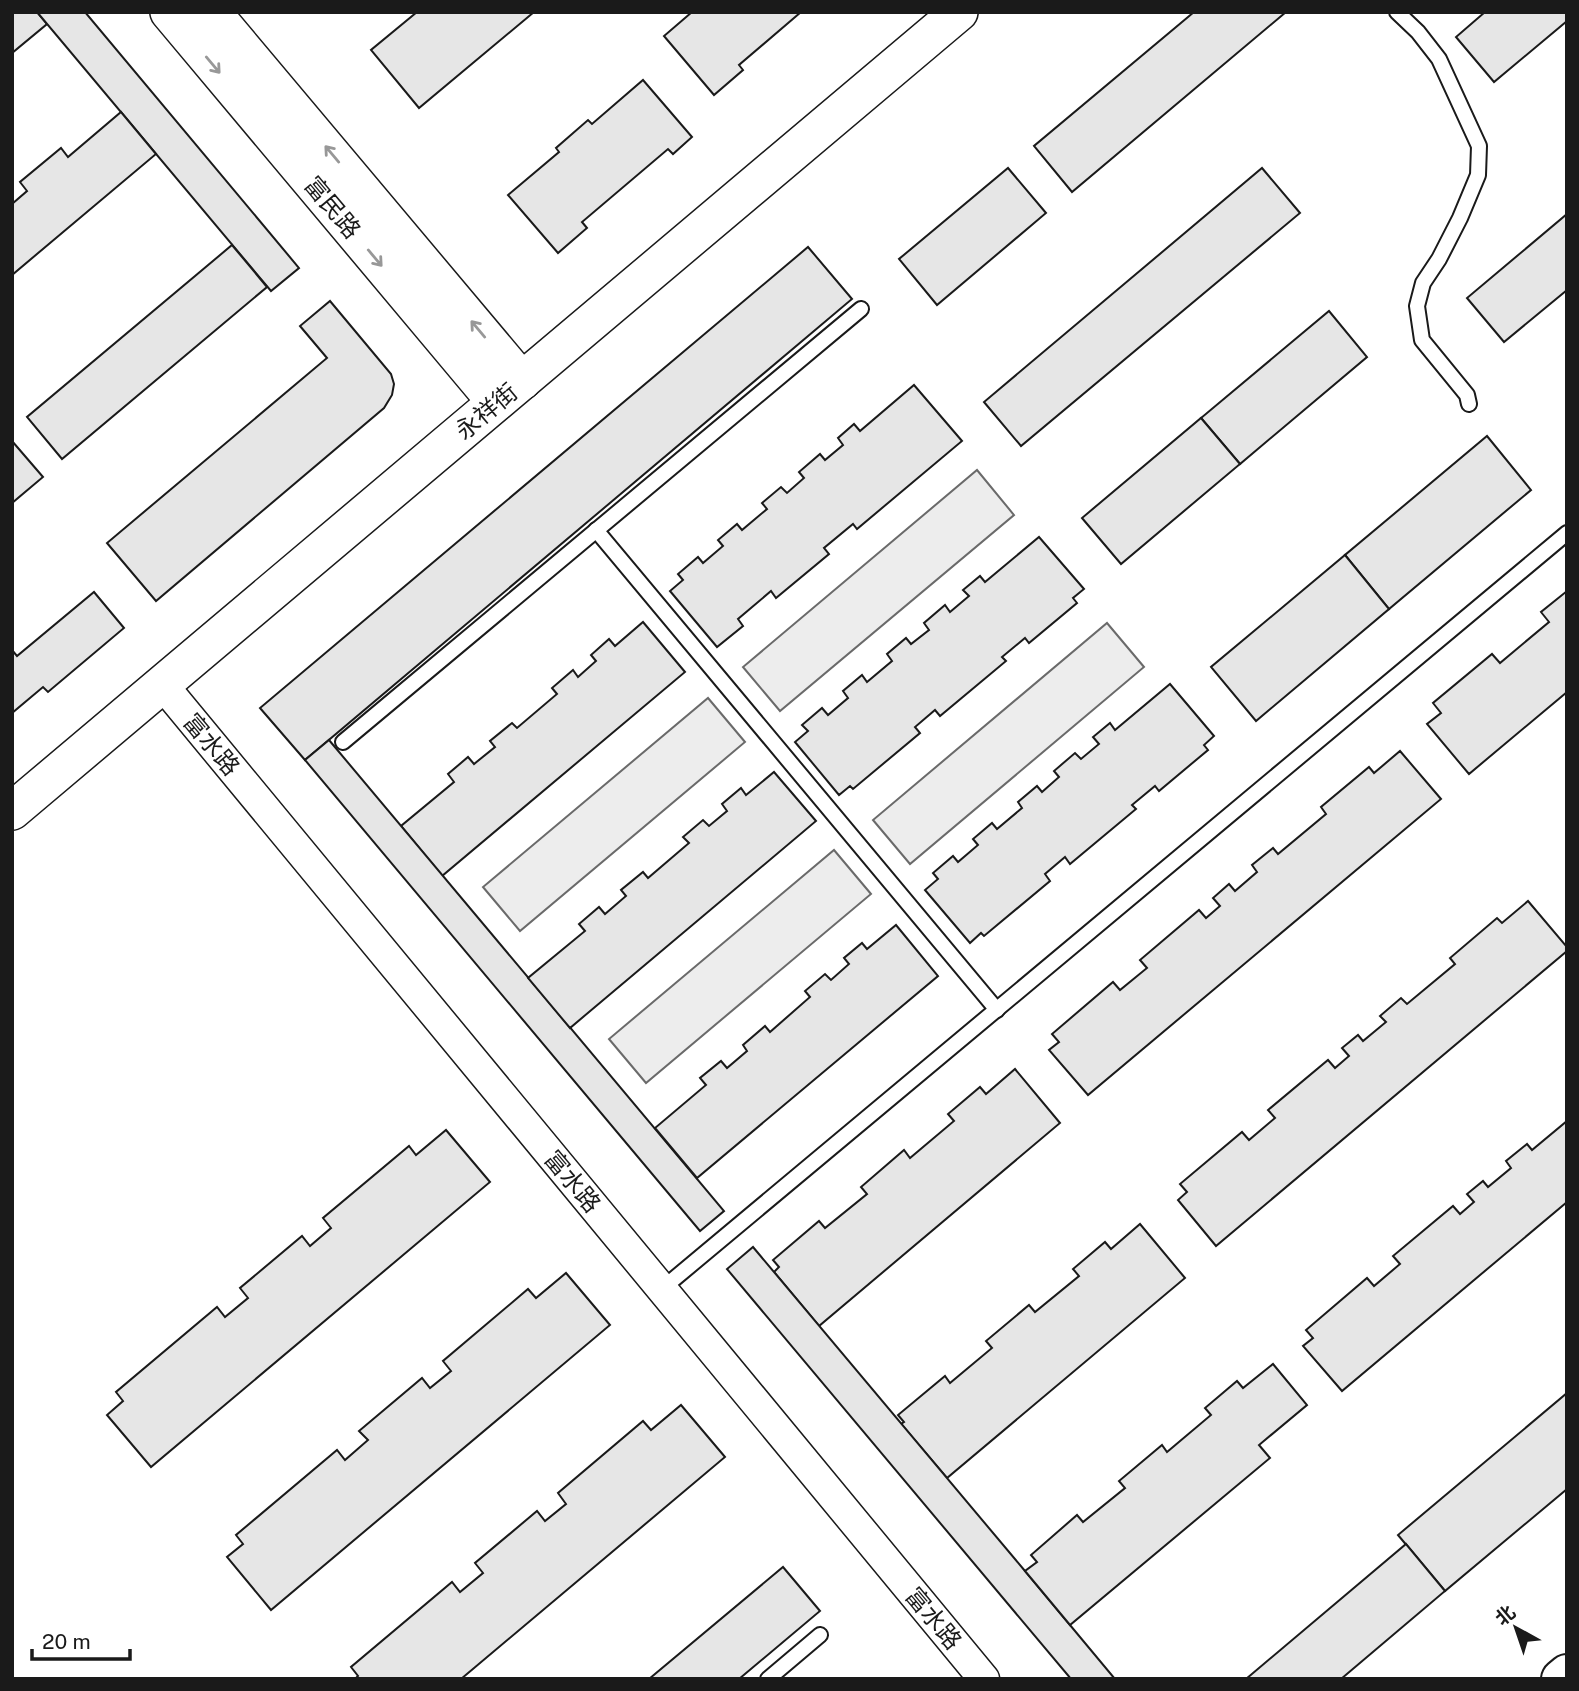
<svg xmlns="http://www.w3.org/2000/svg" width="1579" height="1691" font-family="'Public Sans','Noto Sans SC',sans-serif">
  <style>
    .green { fill: #ededed; stroke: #6a6a6a; stroke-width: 2 }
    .building { fill: #e6e6e6; stroke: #1a1a1a; stroke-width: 2 }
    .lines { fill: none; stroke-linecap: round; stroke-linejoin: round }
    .service-casing { stroke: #1a1a1a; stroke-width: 18 }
    .minor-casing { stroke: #1a1a1a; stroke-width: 33 }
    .tertiary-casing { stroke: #1a1a1a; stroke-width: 40 }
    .secondary-casing { stroke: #1a1a1a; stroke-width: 42 }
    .service { stroke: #fff; stroke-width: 14 }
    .minor { stroke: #fff; stroke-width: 30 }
    .tertiary { stroke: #fff; stroke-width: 37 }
    .secondary { stroke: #fff; stroke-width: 38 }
    .oneway { stroke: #989898 }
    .labels { text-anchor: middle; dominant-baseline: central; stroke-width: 5; stroke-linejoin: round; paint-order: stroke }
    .street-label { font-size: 24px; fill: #1a1a1a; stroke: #fff }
  </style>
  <rect width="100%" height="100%" fill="#fff"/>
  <g class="green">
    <path d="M977,470L1014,515L780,711L743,667Z"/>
    <path d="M1107,623L1144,667L910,864L873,820Z"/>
    <path d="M708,698L745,742L520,931L483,887Z"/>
    <path d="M834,850L871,894L646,1083L609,1039Z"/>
  </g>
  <g class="building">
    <path d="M12,12H37L47,24L12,53Z"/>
    <path d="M37,12H85L299,268L271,291Z"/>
    <path d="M417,12H534L419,108L371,50Z"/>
    <path d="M692,12H801L739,65L743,70L714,95L664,36Z"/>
    <path d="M1194,12H1286L1072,192L1034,146Z"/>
    <path d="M1485,12H1567V21L1494,82L1456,37Z"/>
    <path d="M643,80L692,137L673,154L668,149L582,222L587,228L558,253L508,195L559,152L556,148L588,120L592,124Z"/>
    <path d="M121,112L156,154L12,275V204L27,191L20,182L61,148L68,157Z"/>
    <path d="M1008,168L1046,213L937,305L899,259Z"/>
    <path d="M1262,168L1300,213L1021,446L984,402Z"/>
    <path d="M1567,214V290L1504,342L1467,298Z"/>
    <path d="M232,245L267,287L62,459L27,417Z"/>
    <path d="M808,247L852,299L305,760L260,708Z"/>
    <path d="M330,301L391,374L394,384L392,395L384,408L156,601L107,543L327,358L300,326Z"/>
    <path d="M1329,311L1367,357L1240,464L1201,418Z"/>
    <path d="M914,385L962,441L857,529L853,524L824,548L829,554L776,598L771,591L738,619L743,626L717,647L670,591L683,580L678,574L698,557L703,563L723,546L718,540L737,524L742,530L767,509L762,503L781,487L787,493L804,478L799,472L820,454L825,460L843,445L838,438L854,424L860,431Z"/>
    <path d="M1201,418L1240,464L1121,564L1082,518Z"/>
    <path d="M1487,436L1531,490L1389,609L1345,555Z"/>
    <path d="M12,441L43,477L12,503Z"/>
    <path d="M1039,537L1084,589L1073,598L1077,603L1029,643L1025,638L1002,657L1006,661L940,716L935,710L915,727L920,733L853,789L850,786L839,795L795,742L808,731L802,725L822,708L828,715L848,698L843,691L862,675L867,682L892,661L887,654L906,638L911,644L929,630L924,623L945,605L950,612L969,596L963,590L980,576L985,582Z"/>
    <path d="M1345,555L1389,609L1256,721L1211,667Z"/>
    <path d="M1567,591V692L1469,774L1427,724L1441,713L1433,703L1492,654L1500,663L1549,622L1541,612Z"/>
    <path d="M94,592L124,628L48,692L43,687L12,713V650L17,656Z"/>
    <path d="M643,622L685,672L442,876L401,826L454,782L448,774L468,757L474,764L495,747L490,741L512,723L517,728L557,694L552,688L573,670L578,677L596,661L591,655L609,639L615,646Z"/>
    <path d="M1170,684L1214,736L1204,745L1208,750L1159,791L1155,786L1132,805L1136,809L1070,864L1065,857L1045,874L1050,881L984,936L981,933L970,943L925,890L938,879L933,873L953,856L958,862L978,845L973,839L992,823L997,829L1022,808L1018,802L1037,786L1042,792L1059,777L1054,771L1075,753L1081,759L1099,744L1093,737L1110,723L1115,730Z"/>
    <path d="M329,740L724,1211L700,1231L305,760Z"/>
    <path d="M1400,751L1441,799L1088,1095L1049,1050L1059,1042L1052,1034L1113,982L1120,990L1147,968L1140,960L1199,910L1206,918L1220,906L1213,898L1229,884L1235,891L1257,872L1252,865L1273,848L1278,854L1326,814L1321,807L1369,767L1374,773Z"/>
    <path d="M774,772L816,821L570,1028L528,978L585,931L579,924L599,907L605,914L626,896L621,890L643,872L648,878L689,843L683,837L703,820L709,826L727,811L722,804L741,788L746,795Z"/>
    <path d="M1528,901L1567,947V951L1216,1246L1178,1200L1187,1192L1180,1184L1242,1132L1249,1140L1275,1118L1268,1110L1328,1060L1335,1068L1349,1056L1342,1048L1358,1035L1363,1041L1386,1022L1380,1016L1401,998L1407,1004L1455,964L1450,958L1497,918L1502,923Z"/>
    <path d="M896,925L938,976L697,1178L655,1128L706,1085L700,1078L721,1061L727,1068L747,1051L743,1045L765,1026L770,1032L810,997L805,991L825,974L831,980L849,964L844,958L862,943L867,949Z"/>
    <path d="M1015,1069L1060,1123L819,1326L774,1272L779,1267L773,1260L819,1221L825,1228L867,1194L861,1187L904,1150L910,1158L954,1121L948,1114L980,1087L986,1094Z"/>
    <path d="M1567,1121V1202L1342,1391L1303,1346L1313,1338L1306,1330L1367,1278L1374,1286L1400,1264L1393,1256L1453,1206L1460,1214L1474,1202L1467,1194L1483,1181L1488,1187L1511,1168L1506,1161L1527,1144L1532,1150Z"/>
    <path d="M446,1130L490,1182L151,1467L107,1415L123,1401L116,1392L217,1307L225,1317L248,1298L240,1288L302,1236L310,1246L331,1228L323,1218L409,1146L416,1155Z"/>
    <path d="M1140,1224L1185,1278L947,1478L901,1424L904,1422L898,1415L945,1376L950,1383L992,1348L986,1341L1029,1305L1035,1312L1079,1276L1073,1269L1105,1242L1111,1249Z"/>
    <path d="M753,1247L1025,1571L1115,1679H1071L727,1269Z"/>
    <path d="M566,1273L610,1325L271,1610L227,1557L243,1544L236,1535L337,1450L345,1460L368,1440L359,1431L422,1378L430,1388L451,1371L443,1361L528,1289L536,1298Z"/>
    <path d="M1273,1364L1307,1405L1259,1445L1270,1458L1070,1625L1025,1571L1037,1562L1031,1555L1077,1515L1083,1522L1125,1488L1119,1481L1162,1445L1167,1452L1211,1415L1205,1408L1237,1381L1243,1388Z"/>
    <path d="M1567,1393V1489L1445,1591L1398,1535Z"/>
    <path d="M681,1405L725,1457L461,1679H355L358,1676L351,1667L452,1582L460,1592L483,1573L475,1563L537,1511L545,1521L566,1504L558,1493L643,1421L651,1430Z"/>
    <path d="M1406,1544L1445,1591L1341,1679H1246Z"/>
    <path d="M783,1567L820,1611L739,1679H649Z"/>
  </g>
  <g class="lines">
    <g class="service-casing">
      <g id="service">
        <path d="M1397,12L1418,32L1439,59L1479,146L1478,175L1460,218L1439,259L1423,283L1417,306L1422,340L1467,395L1469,404"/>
        <path d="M596,530L997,1010"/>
        <path d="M343,742L861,309"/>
        <path d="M662,1289L1567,533"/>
        <path d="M768,1679L820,1635"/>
      </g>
    </g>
    <g class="minor-casing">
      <path id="minor" d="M162,684L984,1679"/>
    </g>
    <g class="tertiary-casing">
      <g id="tertiary">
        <path d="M169,12L496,402"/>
        <path d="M212,12L522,381"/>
        <path d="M12,811L959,12"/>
      </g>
    </g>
    <g class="secondary-casing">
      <path id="secondary" d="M1561,1679L1567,1674"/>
    </g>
    <use href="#service" class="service"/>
    <use href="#minor" class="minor"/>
    <use href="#tertiary" class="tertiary"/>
    <use href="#secondary" class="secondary"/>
  </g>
  <defs><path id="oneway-shaft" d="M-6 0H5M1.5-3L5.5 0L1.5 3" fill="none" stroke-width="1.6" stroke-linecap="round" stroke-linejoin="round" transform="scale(1.75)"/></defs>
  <g class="oneway">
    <use href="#oneway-shaft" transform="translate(213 65) rotate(50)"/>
    <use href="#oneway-shaft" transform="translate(332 154) rotate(-130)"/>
    <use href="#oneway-shaft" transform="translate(375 258) rotate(50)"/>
    <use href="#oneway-shaft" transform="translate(478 329) rotate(-130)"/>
  </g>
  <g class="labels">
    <g class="street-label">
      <text transform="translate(333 207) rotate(50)">富民路</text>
      <text transform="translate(486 411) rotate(-40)">永祥街</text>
      <text transform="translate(212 744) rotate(50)">富水路</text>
      <text transform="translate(573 1181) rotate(50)">富水路</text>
      <text transform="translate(934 1618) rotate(50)">富水路</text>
    </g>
  </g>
  <rect width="1579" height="1691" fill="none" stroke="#1a1a1a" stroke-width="28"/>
  <g transform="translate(1516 1628) rotate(320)" stroke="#ffffff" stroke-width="5" paint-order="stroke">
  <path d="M0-5L12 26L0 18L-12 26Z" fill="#1a1a1a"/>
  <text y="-10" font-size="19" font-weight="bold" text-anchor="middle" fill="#1a1a1a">北</text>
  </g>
  <path d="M32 1649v10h98v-10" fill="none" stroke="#1a1a1a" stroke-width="3.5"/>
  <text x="42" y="1649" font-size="21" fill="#1a1a1a" stroke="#ffffff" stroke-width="5" paint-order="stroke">20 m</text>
</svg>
